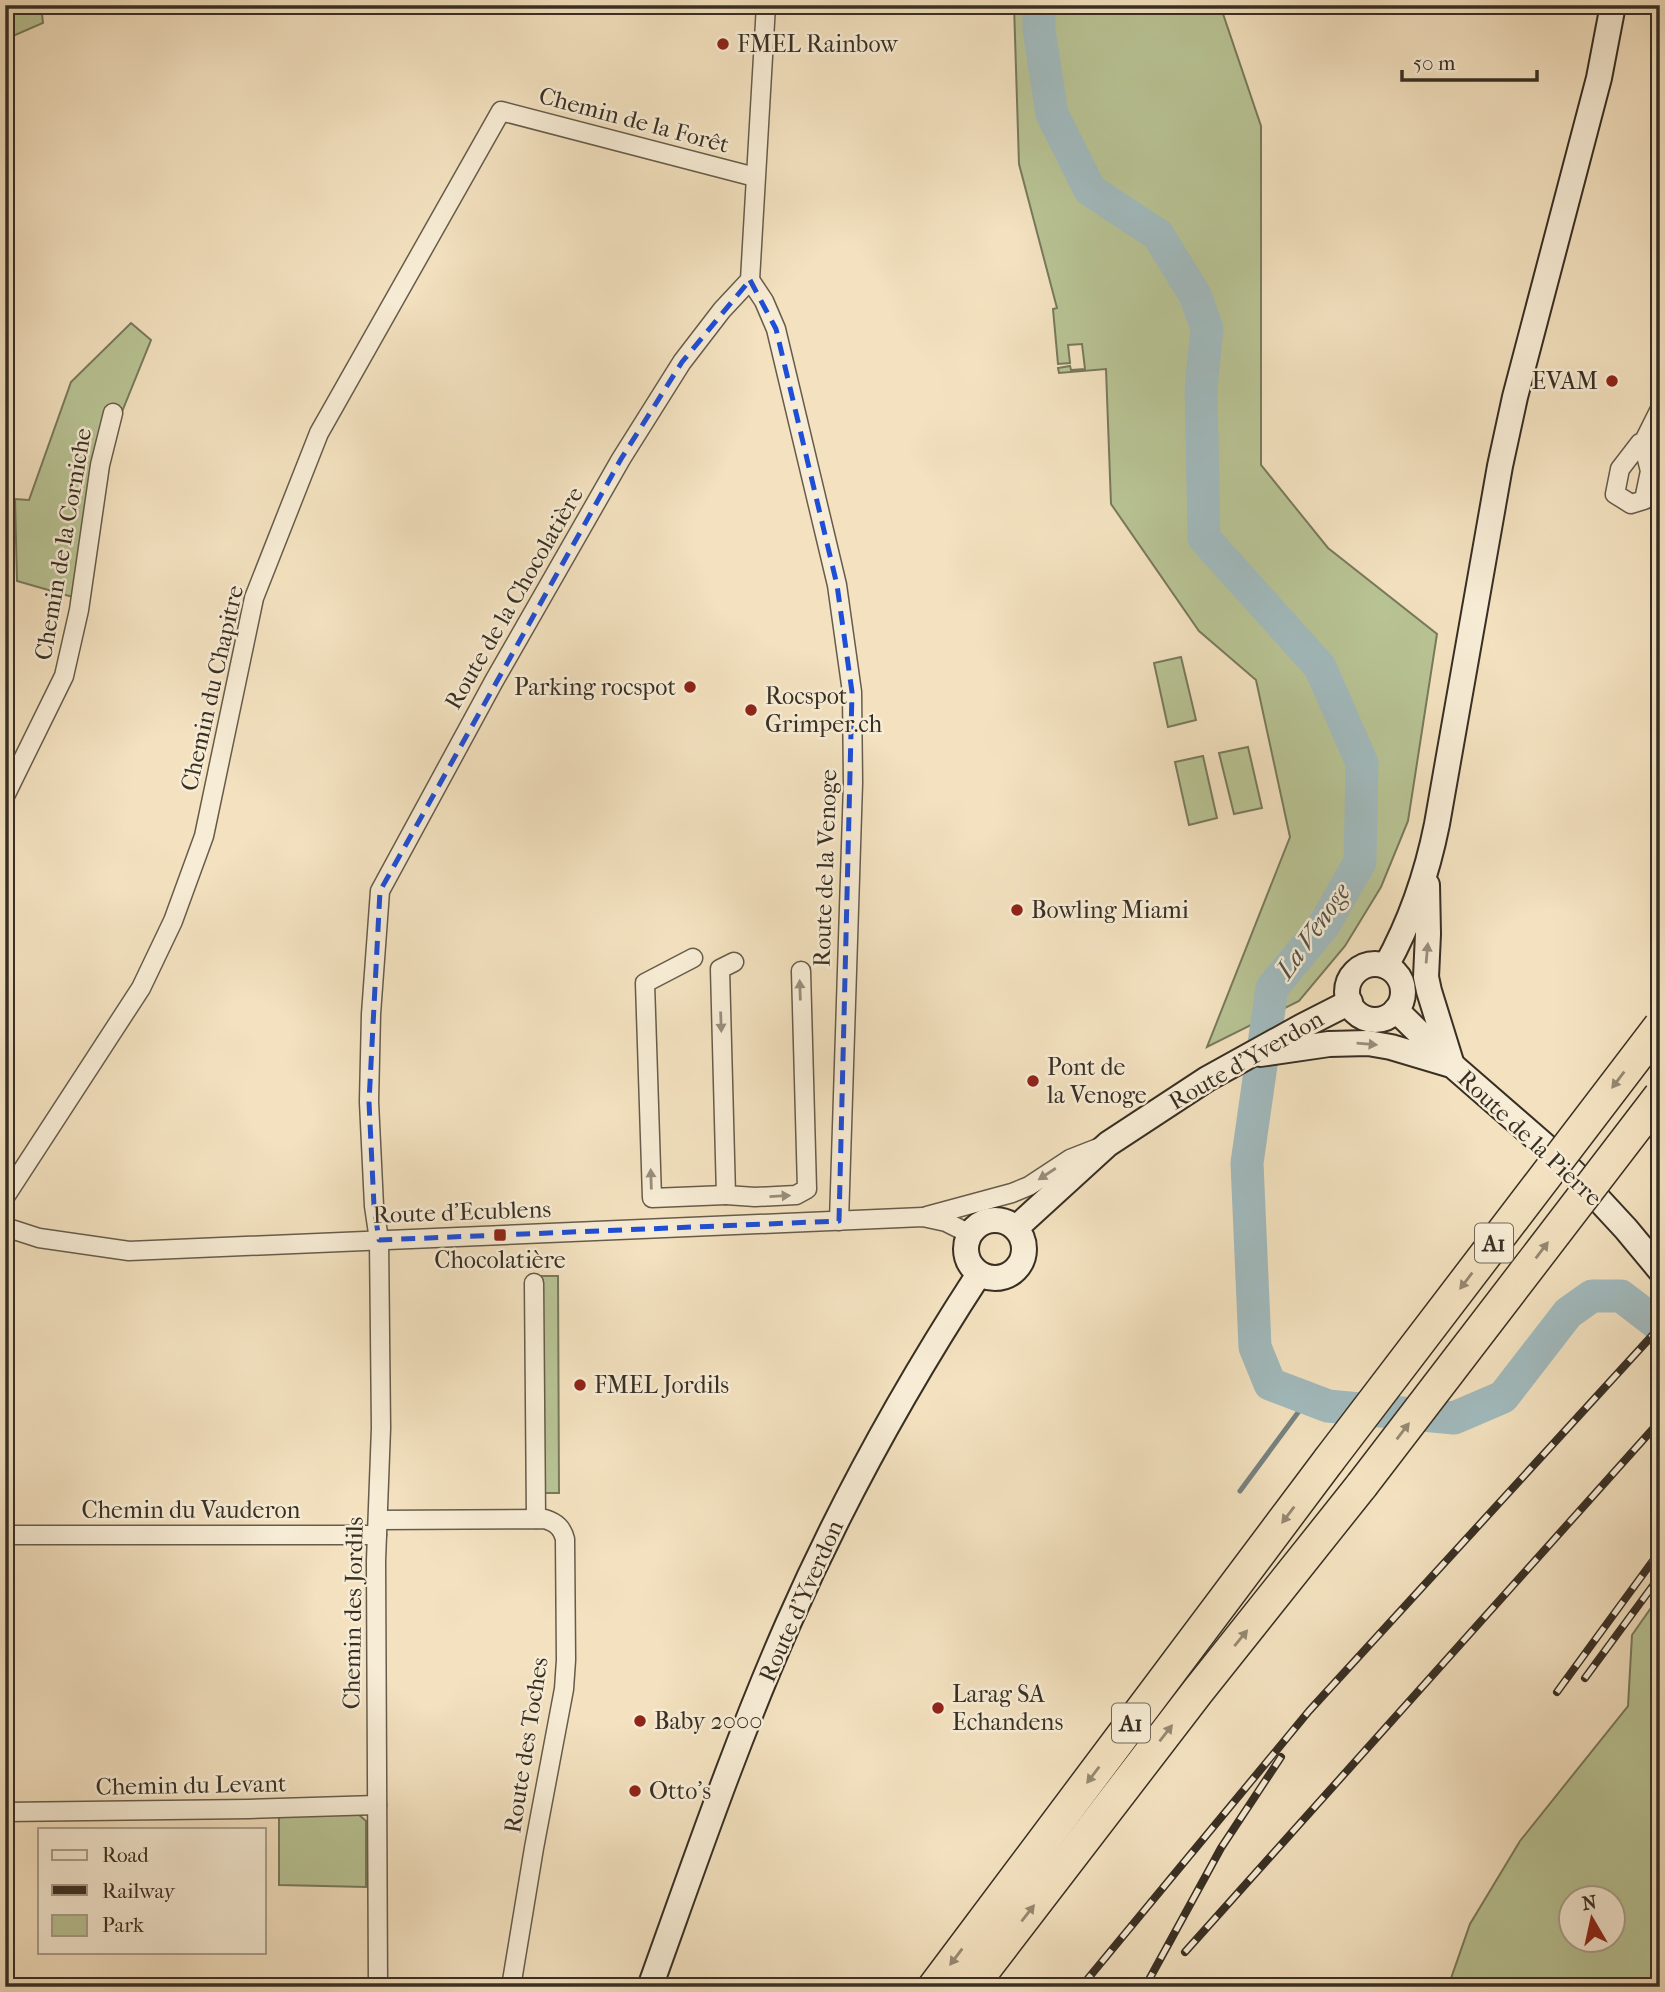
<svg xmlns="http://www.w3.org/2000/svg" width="1665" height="1992" font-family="'IM FELL French Canon',serif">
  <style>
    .green { fill: #b8c394; stroke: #78795c; stroke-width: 2; fill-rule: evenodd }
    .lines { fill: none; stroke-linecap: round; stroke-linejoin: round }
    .stream { stroke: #778280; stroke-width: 5 }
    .river { stroke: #a1babd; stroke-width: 33 }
    .street-casing { stroke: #675c4b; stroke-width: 21 }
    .secondary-casing { stroke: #382f24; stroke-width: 28 }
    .highway-casing { stroke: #382f24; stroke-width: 35 }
    .street { stroke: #f7ecd5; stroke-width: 18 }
    .secondary { stroke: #f7ecd5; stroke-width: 24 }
    .highway { stroke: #f3e1bf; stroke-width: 32 }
    .rail-casing { stroke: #382f24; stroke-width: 8 }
    .rail { stroke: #f7ecd5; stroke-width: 5; stroke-dasharray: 16; stroke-linecap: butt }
    .highway-bridge-casing { stroke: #382f24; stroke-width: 35; stroke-linecap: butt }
    .highway-bridge { stroke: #f3e1bf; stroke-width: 32 }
    .oneway { fill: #988e7c }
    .oneway2 { fill: #968872 }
    .marked { fill: none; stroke: #1d4ed8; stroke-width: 5; stroke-dasharray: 14 9; stroke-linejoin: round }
    .poi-dot { fill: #8f2418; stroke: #f7ecd5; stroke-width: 2.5 }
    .labels { text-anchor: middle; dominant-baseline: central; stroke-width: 5; stroke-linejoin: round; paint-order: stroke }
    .shield { fill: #f7ecd5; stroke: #716859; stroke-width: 2 }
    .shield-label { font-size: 23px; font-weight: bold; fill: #382f24 }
    .poi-label { font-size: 24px; fill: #382f24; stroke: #f7ecd5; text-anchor: start }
    .street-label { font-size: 24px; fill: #382f24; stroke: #f7ecd5 }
    .water-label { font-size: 26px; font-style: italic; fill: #52524a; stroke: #f7ecd5 }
  </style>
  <rect width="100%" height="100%" fill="#f3e1bf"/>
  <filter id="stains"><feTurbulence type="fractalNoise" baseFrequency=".00286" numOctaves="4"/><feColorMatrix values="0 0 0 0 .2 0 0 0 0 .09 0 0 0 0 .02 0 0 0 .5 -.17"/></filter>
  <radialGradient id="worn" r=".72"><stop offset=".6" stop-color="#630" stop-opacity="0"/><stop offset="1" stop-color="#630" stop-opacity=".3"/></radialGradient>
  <g class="green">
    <path d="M5,5H41L43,23L6,39Z"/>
    <path d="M1014,5H1220L1261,126V465L1328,548L1437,634L1408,821L1381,887L1345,946L1299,1001L1207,1047L1290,837L1256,680L1199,631L1111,504L1106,369L1059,373L1058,368L1070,366L1071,370L1085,369L1082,344L1068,345L1070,363L1058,364L1053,309L1057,308L1019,164Z"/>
    <path d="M131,323L151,340L111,439L76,598L17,581L15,499L29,500L71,382Z"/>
    <path d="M1181,657L1196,720L1168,727L1154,663Z"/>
    <path d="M1248,747L1262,808L1234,814L1219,753Z"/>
    <path d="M1203,756L1217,818L1189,825L1175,762Z"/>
    <path d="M534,1276H558L559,1493H536Z"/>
    <path d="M1660,1595V1987H1448L1470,1924L1520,1841L1628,1706L1632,1635ZM1570,1898H1612V1940H1570Z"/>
    <path d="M358,1814L366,1821V1887L279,1885V1816Z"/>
  </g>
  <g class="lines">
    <path class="stream" d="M1240,1491L1308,1399"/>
    <path class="river" d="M1039,5V30L1052,114L1090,190L1158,235L1195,295L1207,328L1201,389L1204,538L1320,667L1362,763L1360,862L1324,925L1272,988L1247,1163L1255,1347L1270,1384L1328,1406L1454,1418L1503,1397L1568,1313L1592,1296H1621L1660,1326"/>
    <g class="street-casing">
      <g id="street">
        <path d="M750,280L764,301L776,329L837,585L852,692L853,783L839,1221"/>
        <path d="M1643,443L1650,471L1644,500L1631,504L1615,494L1620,469L1640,443H1643L1660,409"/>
        <path d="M5,796L64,676L79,610L100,465L113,413"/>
        <path d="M693,958L645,983L652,1198L726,1195"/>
        <path d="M734,962L720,969L726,1195L755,1197L796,1195L807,1189L801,971"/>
        <path d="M5,1197L141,988L173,921L204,836L254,598L319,433L501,111L755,177"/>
        <path d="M927,1216L1012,1193L1029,1186L1070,1159L1098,1148"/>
        <path d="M5,1227L39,1238L129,1251L923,1217L946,1222L970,1234"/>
        <path d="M534,1283L536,1519"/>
        <path d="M378,1520L545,1519C557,1523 562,1528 565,1539L566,1660L564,1689L534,1848L511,1987"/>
        <path d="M5,1535H377"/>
        <path d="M5,1812L249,1809L377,1805"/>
        <path d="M378,1987L376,1561L381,1428L379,1240L374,1206L369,1102L371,1014L380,891L494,681L621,459L682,362L722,310L750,280L766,5"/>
      </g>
    </g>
    <g class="secondary-casing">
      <g id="secondary">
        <path d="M1427,885L1428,934L1426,977L1429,991L1451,1062"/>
        <circle cx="1375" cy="992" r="28"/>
        <path d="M1386,966C1411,921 1427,874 1437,824L1500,466L1515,397L1599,78L1613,5"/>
        <path d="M1396,1010L1452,1065L1551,1151L1577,1176L1626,1229L1660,1270"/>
        <path d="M1260,1054L1329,1044L1368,1043L1391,1047L1448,1064"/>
        <circle cx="995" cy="1249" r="29"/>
        <path d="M1016,1228L1108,1144L1207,1079L1301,1027L1350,1002"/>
        <path d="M650,1987C694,1865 736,1742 788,1624C842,1501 906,1386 979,1274"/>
      </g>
    </g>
    <g class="highway-casing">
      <g id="highway">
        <path d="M934,1987L1329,1460"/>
        <path d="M971,1987L1198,1691L1362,1485"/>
      </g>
    </g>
    <use href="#street" class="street"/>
    <use href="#secondary" class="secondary"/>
    <use href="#highway" class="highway"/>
    <g class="rail-casing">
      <g id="rail">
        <path d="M1585,1678L1660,1576"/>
        <path d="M1557,1692L1660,1551"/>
        <path d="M1185,1952L1660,1421"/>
        <path d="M1081,1987L1309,1711L1660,1327"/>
        <path d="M1145,1987L1221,1848L1281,1757"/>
      </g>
    </g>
    <use href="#rail" class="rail"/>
    <g class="highway-bridge-casing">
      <g id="highway-bridge">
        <path d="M1329,1460L1660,1026"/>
        <path d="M1362,1485L1660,1096"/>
      </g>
    </g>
    <use href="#highway-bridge" class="highway-bridge"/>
  </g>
  <defs><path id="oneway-solid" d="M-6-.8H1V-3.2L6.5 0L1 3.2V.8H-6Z" transform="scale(1.75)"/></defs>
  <g class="oneway">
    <use href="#oneway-solid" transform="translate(1427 953) rotate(-85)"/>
    <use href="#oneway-solid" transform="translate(800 990) rotate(-92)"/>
    <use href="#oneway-solid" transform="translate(721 1022) rotate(88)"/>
    <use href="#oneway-solid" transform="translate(1367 1044) rotate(5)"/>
    <use href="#oneway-solid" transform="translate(1047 1174) rotate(147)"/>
    <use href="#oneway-solid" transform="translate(651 1179) rotate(-92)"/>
    <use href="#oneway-solid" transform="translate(780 1196) rotate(-3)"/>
  </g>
  <g class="oneway2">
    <use href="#oneway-solid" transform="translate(1618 1080) rotate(127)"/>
    <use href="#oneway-solid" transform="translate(1542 1250) rotate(-53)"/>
    <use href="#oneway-solid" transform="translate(1466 1281) rotate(127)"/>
    <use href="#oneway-solid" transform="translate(1403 1431) rotate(-53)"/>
    <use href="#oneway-solid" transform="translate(1288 1515) rotate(127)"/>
    <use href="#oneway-solid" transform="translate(1241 1638) rotate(-51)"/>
    <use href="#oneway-solid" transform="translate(1166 1733) rotate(-52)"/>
    <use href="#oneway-solid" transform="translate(1093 1775) rotate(127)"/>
    <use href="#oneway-solid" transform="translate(1028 1913) rotate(-52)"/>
    <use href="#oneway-solid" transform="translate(956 1957) rotate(127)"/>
  </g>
  <path class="marked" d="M750,280L776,329L837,585L852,692L839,1221L379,1240L374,1206L369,1102L380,891L621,459L682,362Z"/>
  <g class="poi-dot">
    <circle cx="723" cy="44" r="7"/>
    <circle cx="1612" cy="381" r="7"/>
    <circle cx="690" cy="687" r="7"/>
    <circle cx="751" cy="710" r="7"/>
    <circle cx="1017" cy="910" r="7"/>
    <circle cx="1033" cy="1081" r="7"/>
    <rect x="493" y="1228" width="14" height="14" rx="3.5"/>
    <circle cx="580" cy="1385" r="7"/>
    <circle cx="938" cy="1708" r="7"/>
    <circle cx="640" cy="1721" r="7"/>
    <circle cx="635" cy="1791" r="7"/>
  </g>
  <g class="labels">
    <g class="shield">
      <rect x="1475" y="1223.5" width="38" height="39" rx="5"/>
      <rect x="1112" y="1703.5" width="38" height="39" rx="5"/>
    </g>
    <g class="shield-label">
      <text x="1494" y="1243">A1</text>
      <text x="1131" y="1723">A1</text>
    </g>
    <g class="poi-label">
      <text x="737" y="44">FMEL Rainbow</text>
      <text x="1598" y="381" text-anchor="end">EVAM</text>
      <text x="676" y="687" text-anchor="end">Parking rocspot</text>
      <text x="765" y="696">Rocspot<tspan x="765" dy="28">Grimper.ch</tspan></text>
      <text x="1031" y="910">Bowling Miami</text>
      <text x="1047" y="1067">Pont de<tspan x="1047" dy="28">la Venoge</tspan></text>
      <text x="500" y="1260" text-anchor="middle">Chocolatière</text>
      <text x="594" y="1385">FMEL Jordils</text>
      <text x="952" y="1694">Larag SA<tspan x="952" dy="28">Echandens</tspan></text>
      <text x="654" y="1721">Baby 2000</text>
      <text x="649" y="1791">Otto's</text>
    </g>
    <g class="street-label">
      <text transform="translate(634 120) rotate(15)">Chemin de la Forêt</text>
      <text transform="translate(63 544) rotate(-80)">Chemin de la Corniche</text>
      <text transform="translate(514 598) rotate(-60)">Route de la Chocolatière</text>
      <text transform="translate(212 688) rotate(-77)">Chemin du Chapitre</text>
      <text transform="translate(825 868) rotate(-88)">Route de la Venoge</text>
      <text transform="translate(1246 1060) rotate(-30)">Route d'Yverdon</text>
      <text transform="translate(1530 1138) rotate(43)">Route de la Pierre</text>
      <text transform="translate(462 1212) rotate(-2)">Route d'Ecublens</text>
      <text x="191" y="1510">Chemin du Vauderon</text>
      <text transform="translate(801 1601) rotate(-66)">Route d'Yverdon</text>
      <text transform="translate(353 1613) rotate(-89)">Chemin des Jordils</text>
      <text transform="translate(526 1745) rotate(-81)">Route des Toches</text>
      <text transform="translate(191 1785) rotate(-1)">Chemin du Levant</text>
    </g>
    <g class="water-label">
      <text transform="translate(1313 931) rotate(-55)">La Venoge</text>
    </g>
  </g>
  <rect width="1665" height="1992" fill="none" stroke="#f3e1bf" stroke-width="28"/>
  <rect x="7" y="7" width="1651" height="1978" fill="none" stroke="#382f24" stroke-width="3.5"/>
  <rect x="14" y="14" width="1637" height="1964" fill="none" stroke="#382f24" stroke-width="2"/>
  <rect x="38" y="1828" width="228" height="126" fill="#f7ecd5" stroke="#aba08e" stroke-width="2"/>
  <rect x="52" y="1850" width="35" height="10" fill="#f7ecd5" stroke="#aba08e" stroke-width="2"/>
  <text x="102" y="1862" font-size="21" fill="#382f24">Road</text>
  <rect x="52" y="1885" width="35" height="10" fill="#382f24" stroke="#aba08e" stroke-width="2"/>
  <text x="102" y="1898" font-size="21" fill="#382f24">Railway</text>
  <rect x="52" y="1915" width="35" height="21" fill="#b8c394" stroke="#aba08e" stroke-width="2"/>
  <text x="102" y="1932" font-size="21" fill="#382f24">Park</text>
  <g transform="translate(1592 1919) rotate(351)"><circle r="33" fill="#f7ecd5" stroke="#aba08e" stroke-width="2"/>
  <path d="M0-5L12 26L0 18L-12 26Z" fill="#8f2418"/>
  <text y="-10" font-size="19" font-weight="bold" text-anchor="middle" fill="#382f24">N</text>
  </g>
  <path d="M1402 70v10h135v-10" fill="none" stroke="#382f24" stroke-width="3.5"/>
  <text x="1413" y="70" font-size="21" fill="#382f24" stroke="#f7ecd5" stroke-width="5" paint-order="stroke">50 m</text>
  <rect width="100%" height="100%" filter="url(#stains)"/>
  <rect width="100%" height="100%" fill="url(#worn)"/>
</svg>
